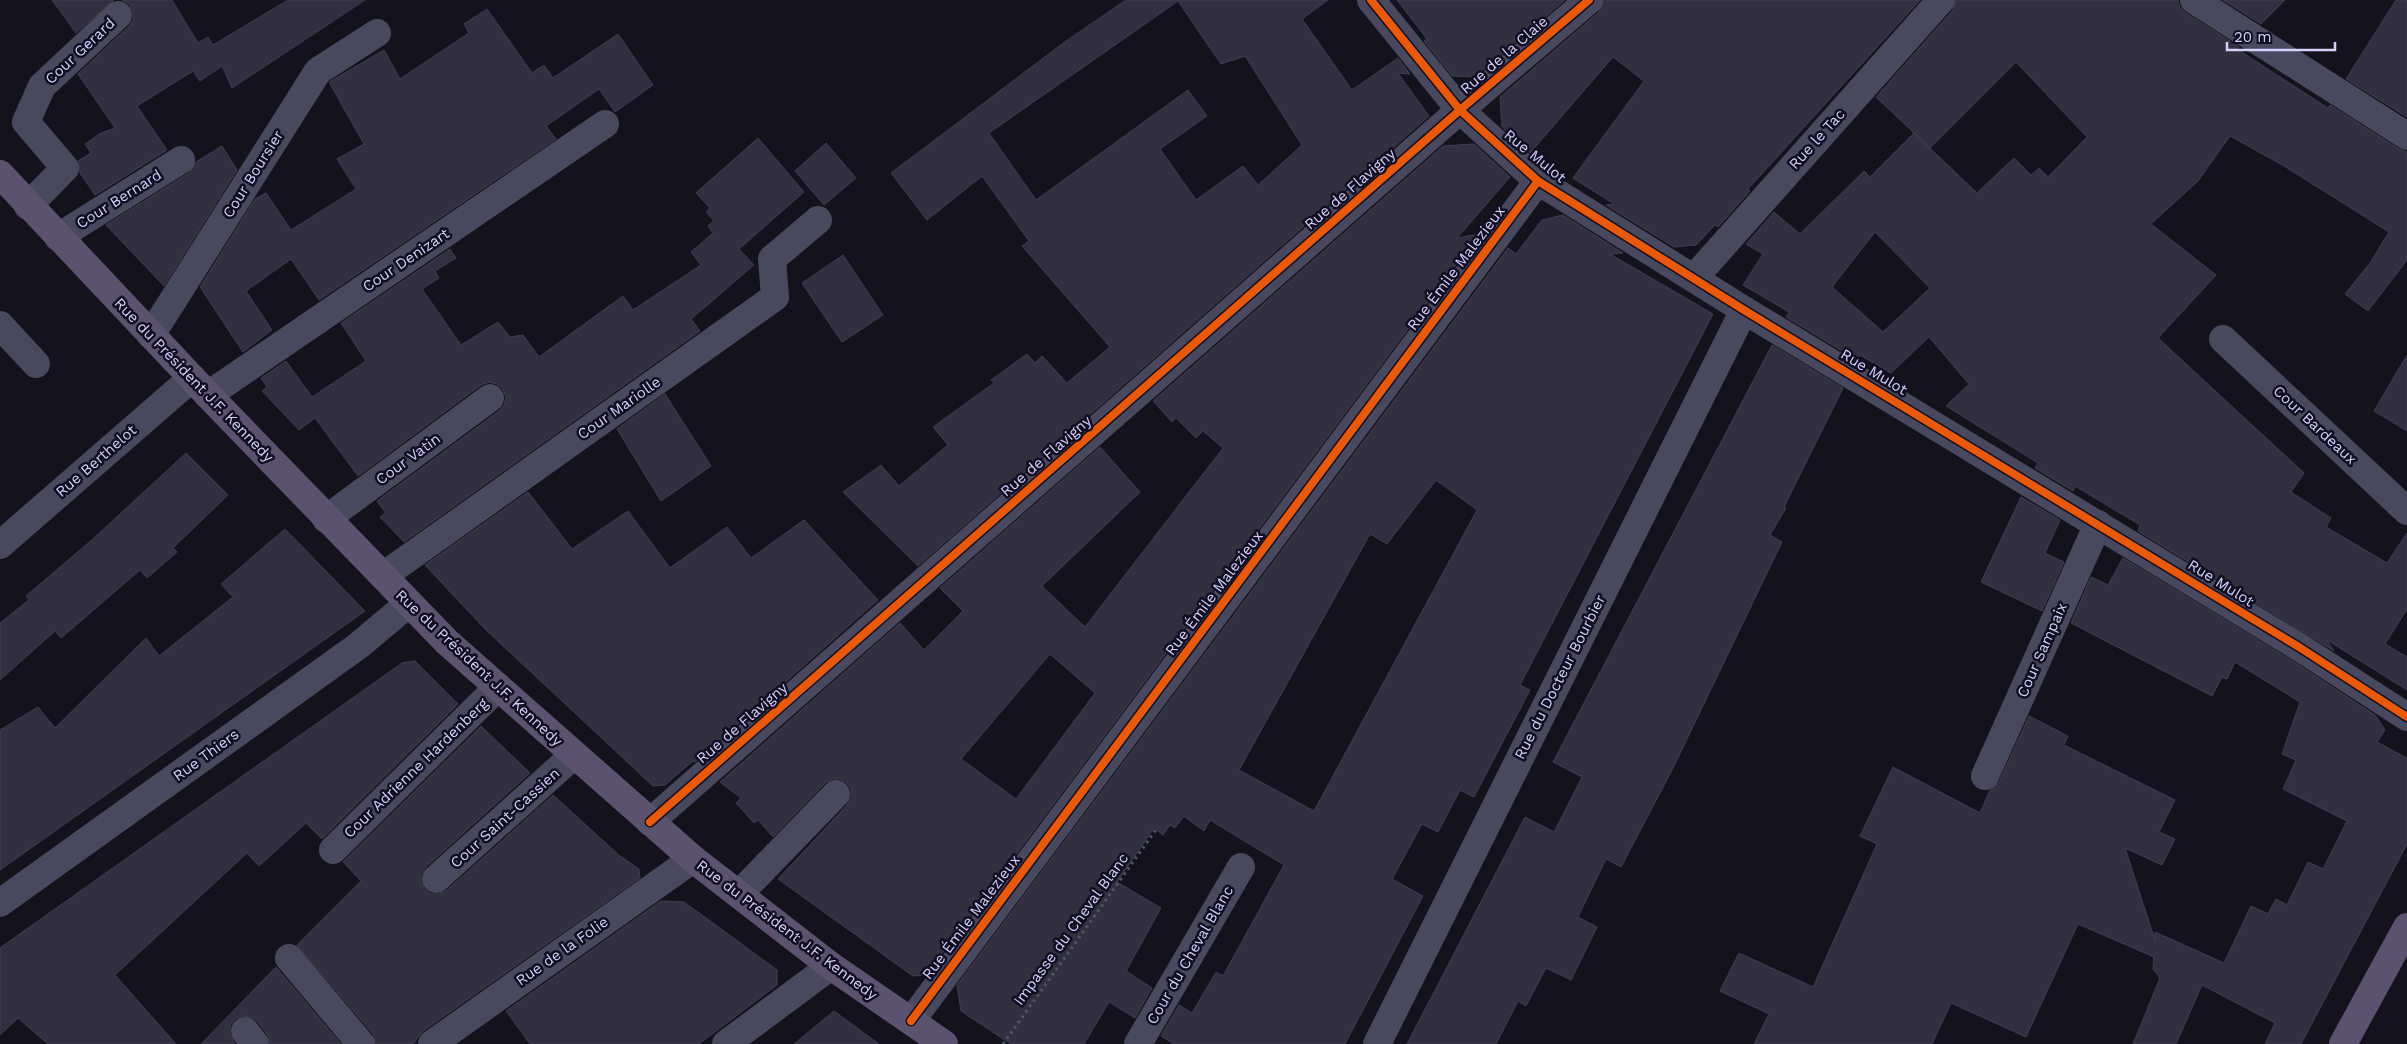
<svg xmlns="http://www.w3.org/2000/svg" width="2407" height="1044" font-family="'Work Sans',sans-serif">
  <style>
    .building { fill: #323040; stroke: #403d51; fill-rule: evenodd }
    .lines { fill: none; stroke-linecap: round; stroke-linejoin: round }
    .path { stroke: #4a5965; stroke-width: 3; stroke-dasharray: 2.5 4; stroke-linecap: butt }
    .minor { stroke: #48485e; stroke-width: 28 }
    .major { stroke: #5b526f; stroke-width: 28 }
    .cycleway-casing { stroke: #110e22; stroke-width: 11 }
    .cycleway { stroke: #e8590c; stroke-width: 8 }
    .labels { text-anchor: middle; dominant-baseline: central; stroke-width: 5; stroke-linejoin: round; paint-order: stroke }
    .street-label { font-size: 15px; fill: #d5d1fd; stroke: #110e22 }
  </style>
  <rect width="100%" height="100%" fill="#14121d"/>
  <g class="building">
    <path d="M52,0H114L76,33Z"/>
    <path d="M122,0H172L198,43L208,37L213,45L288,0H365L232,88L222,66L200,81L193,71L137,106L167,150L95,195L80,173L78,161L91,153L85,144L101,133L115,128L78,74L129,26L133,20V11L129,4Z"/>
    <path d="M1126,0H1328L1302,19L1352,90L1398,58L1410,74L1398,73L1429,116L918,566L843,492L881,465L899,486L948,445L933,427L994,383L991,380L1027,354L1035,363L1042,356L1067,383L1110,347L1022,246L1029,241L982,176L927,220L891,173L1066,41ZM1178,1L1221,64L1245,56L1302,145L1258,185L1243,166L1196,200L1160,149L1207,116L1188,90L1036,200L989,133Z"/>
    <path d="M1397,0H1565L1475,77L1452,76L1424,41L1427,39Z"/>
    <path d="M1604,0H1920L1748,189L1750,191L1718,227L1715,225L1696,245L1674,247L1606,205L1614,204L1573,178L1644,81L1613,57L1530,153L1502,127L1500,97L1599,12Z"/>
    <path d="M1956,0H2178L2180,8L2186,13L2239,47L2237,49L2283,79L2328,108L2330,105L2399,149L2407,152V260L2368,311L2345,294L2370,263L2389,232L2284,166L2230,136L2198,181L2151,224L2216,275L2158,338L2304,473L2291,492L2331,518L2326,527L2387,563L2407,533V609L2385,644L2407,657V690L2327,640L2334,651L2138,531L2140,525L2075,486L2073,491L2035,468L2038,463L1946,406L1969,384L1929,337L1891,373L1860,355L1857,360L1786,317L1789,312L1743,285L1763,254L1746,244L1774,212L1800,234L1864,171L1870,177L1914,133L1977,193L2014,158L2031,175L2039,168L2048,177L2087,137L2016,62L1930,148L1876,97L1953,10ZM1875,232L1930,288L1883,332L1832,287Z"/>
    <path d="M2223,0H2285L2261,24Z"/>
    <path d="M2396,0H2407V117L2346,79Z"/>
    <path d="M487,9L532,73L544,65L553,78L618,34L653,85L615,112L599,89L546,126L556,139L319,300L291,259L246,291L272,330L243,352L200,287L255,199L266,193L291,230L356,189L337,159L364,144L329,82L384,50L400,79L469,33L464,24Z"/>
    <path d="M758,138L804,192L739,249L754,265L691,319L700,331L404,542L380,517L386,513L377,501L499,411L504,405L506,397L502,388L497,384L489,382L481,385L358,476L315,418L299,430L262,391L267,387L261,378L286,361L312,397L366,361L341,323L450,249L456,258L435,271L439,278L422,289L461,345L498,322L510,337L523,335L539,357L623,296L633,310L701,265L691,252L713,233L708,226L714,221L706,212L710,208L696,193Z"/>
    <path d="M826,143L856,178L824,205L795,171Z"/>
    <path d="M1474,144L1510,177L1457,238L1479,234L926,975L913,976L778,879L847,805L851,797V789L847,783L840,779H832L825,783L773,837L758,820L754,823L736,803L741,798L720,782L900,623L924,650L963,611L940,588L1100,447L1140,492L1042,586L1085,627L1223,448L1203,431L1196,438L1176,418L1172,422L1153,401L1443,146ZM1050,654L1095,693L1016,799L961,759Z"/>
    <path d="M222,146L237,170L164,286L106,225L189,173L196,162Z"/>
    <path d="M1563,215L1623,253L1610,254L1713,314L1520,685L1530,690L1474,797L1460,790L1438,832L1422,824L1392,879L1423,896L1345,1044H1174L1161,1036L1179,1005L1192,1013L1216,972L1223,976L1284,865L1210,820L1204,831L1184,816L1175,828L1170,825L1163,835L1154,828L1117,882L1161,908L1126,971L1152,988L1135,1018L1109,1002L1084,1044H1011L961,1011L957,985L1508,248L1516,254L1542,220ZM1436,480L1477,510L1314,811L1239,770L1370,534L1387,544Z"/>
    <path d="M843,255L883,315L842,342L802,283Z"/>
    <path d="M1772,345L1843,388L1784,507L1786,508L1770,535L1782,542L1673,768L1621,867L1606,859L1578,917L1597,927L1571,980L1546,968L1526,1006L1518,1001L1496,1044H1407L1525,817L1554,832L1582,777L1553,762Z"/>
    <path d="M2407,355V431L2374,411Z"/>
    <path d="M665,394L711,466L661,501L617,429Z"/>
    <path d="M186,453L228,495L173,548L177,552L147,578L140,570L61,638L55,631L0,680V623L29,600L26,596L93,539Z"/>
    <path d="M528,492L572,549L628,511L670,568L727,527L751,558L804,520L878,600L695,762L693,761L665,785L653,786L485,629L425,565Z"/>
    <path d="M2021,497L2060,520L2045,553L2064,562L2042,611L1981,582Z"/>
    <path d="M285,529L365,611L0,870V730L38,707L55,728L146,638L159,656L233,597L221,584Z"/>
    <path d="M2123,558L2291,660L2375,715L2385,730L2377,742L2407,758V844L2301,1044H2265L2275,1023L2202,985L2176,1044H2133L2160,978L2153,969L2154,957L2078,924L2026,1037L1951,1003L1932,1044H1754L1769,1014L1720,991L1739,953L1813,987L1877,844L1860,836L1893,767L1980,813L1990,790L1999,782L2029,716L2068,736L2064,745L2175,800L2159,832L2175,839L2162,865L2125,848L2155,940V932L2224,963L2251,906L2268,914L2276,899L2287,905L2308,862L2323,869L2347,821L2283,789L2296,760L2282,754L2300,702L2235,662L2227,679L2222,677L2212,696L2071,623L2091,577L2108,585Z"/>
    <path d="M415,661L458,704L322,839L306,823L259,866L247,853L115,975L176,1044H48L18,1018L0,1035V948L402,663Z"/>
    <path d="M481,726L530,773L426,867L421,874V882L425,890L431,894H439L446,891L553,795L620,856L639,869L640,878L423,1031L413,1044H376L373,1034L297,945L361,881L343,862Z"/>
    <path d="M661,901L684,902L739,942L777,970V985L699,1044H530L506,1011Z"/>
    <path d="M276,967L341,1044H270L267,1034L257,1021L251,1017L243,1016L235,1019L230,1026V1034L235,1044H201Z"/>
    <path d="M834,1011L879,1044H794Z"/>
  </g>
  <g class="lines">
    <path class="path" d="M1003,1044L1158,827"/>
    <g class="minor">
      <path d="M1371,0L1460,110L1538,181L1744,310L2299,647L2407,717"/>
      <path d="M2194,0L2407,136"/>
      <path d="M28,206L65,168L26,122L42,86L118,15"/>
      <path d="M58,237L181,160"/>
      <path d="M1694,278L1941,0"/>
      <path d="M0,325L36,364"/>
      <path d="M151,335L318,71L377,33"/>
      <path d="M2223,339L2407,511"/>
      <path d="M208,395L605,124"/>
      <path d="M326,519L490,398"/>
      <path d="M0,545L192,378"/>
      <path d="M383,576L775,297L772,259L818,220"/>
      <path d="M1985,776L2098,524"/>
      <path d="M650,822L1460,110L1589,0"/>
      <path d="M333,850L498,687"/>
      <path d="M436,879L574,755"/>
      <path d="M739,894L836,794"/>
      <path d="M0,903L358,646L408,604"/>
      <path d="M289,958L361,1044"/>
      <path d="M911,1021L1538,181"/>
      <path d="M245,1031L255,1044"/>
      <path d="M432,1044L693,859"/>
      <path d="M726,1044L831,966"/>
      <path d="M1138,1044L1241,867"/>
      <path d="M1377,1044L1744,310"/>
    </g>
    <g class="major">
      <path d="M0,174L208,395L447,642L693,859L831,966L944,1044"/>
      <path d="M2343,1044L2407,927"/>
    </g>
    <g class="cycleway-casing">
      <g id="cycleway">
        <path d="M1371,0L1460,110L1538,181L1744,310L2299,647L2407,717"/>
        <path d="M650,822L1460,110L1589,0"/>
        <path d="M911,1021L1538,181"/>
      </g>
    </g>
    <use href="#cycleway" class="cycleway"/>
  </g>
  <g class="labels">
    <g class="street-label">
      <text transform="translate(80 51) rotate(-43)">Cour Gerard</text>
      <text transform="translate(1504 55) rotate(-41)">Rue de la Claie</text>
      <text transform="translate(1817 139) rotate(-48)">Rue le Tac</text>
      <text transform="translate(1535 156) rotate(39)">Rue Mulot</text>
      <text transform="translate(253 174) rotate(-58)">Cour Boursier</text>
      <text transform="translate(1350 189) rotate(-41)">Rue de Flavigny</text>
      <text transform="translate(119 199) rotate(-32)">Cour Bernard</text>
      <text transform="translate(406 260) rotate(-34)">Cour Denizart</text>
      <text transform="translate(1456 268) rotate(-53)">Rue Émile Malezieux</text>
      <text transform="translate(1874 372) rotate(31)">Rue Mulot</text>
      <text transform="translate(194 380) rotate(46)">Rue du Président J.F. Kennedy</text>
      <text transform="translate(619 408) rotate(-35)">Cour Mariolle</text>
      <text transform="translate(2315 425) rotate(43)">Cour Bardeaux</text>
      <text transform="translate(1046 456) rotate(-41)">Rue de Flavigny</text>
      <text transform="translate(408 459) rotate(-36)">Cour Vatin</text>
      <text transform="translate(96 461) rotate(-41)">Rue Berthelot</text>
      <text transform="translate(2221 583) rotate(32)">Rue Mulot</text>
      <text transform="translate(1214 593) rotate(-53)">Rue Émile Malezieux</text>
      <text transform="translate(2042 650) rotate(-66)">Cour Sampaix</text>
      <text transform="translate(479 668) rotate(43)">Rue du Président J.F. Kennedy</text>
      <text transform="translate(1560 677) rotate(-63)">Rue du Docteur Bourbier</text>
      <text transform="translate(742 723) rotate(-41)">Rue de Flavigny</text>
      <text transform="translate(206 755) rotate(-36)">Rue Thiers</text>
      <text transform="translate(416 768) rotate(-44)">Cour Adrienne Hardenberg</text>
      <text transform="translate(505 818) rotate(-42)">Cour Saint-Cassien</text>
      <text transform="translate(971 917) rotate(-53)">Rue Émile Malezieux</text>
      <text transform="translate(1071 929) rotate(-54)">Impasse du Cheval Blanc</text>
      <text transform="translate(787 930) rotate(37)">Rue du Président J.F. Kennedy</text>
      <text transform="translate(562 951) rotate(-35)">Rue de la Folie</text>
      <text transform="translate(1190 955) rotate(-60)">Cour du Cheval Blanc</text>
    </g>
  </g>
  <path d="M2227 42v8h108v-8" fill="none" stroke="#d5d1fd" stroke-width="2.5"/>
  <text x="2234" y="42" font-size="15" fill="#d5d1fd" stroke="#110e22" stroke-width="4" paint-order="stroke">20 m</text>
</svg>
